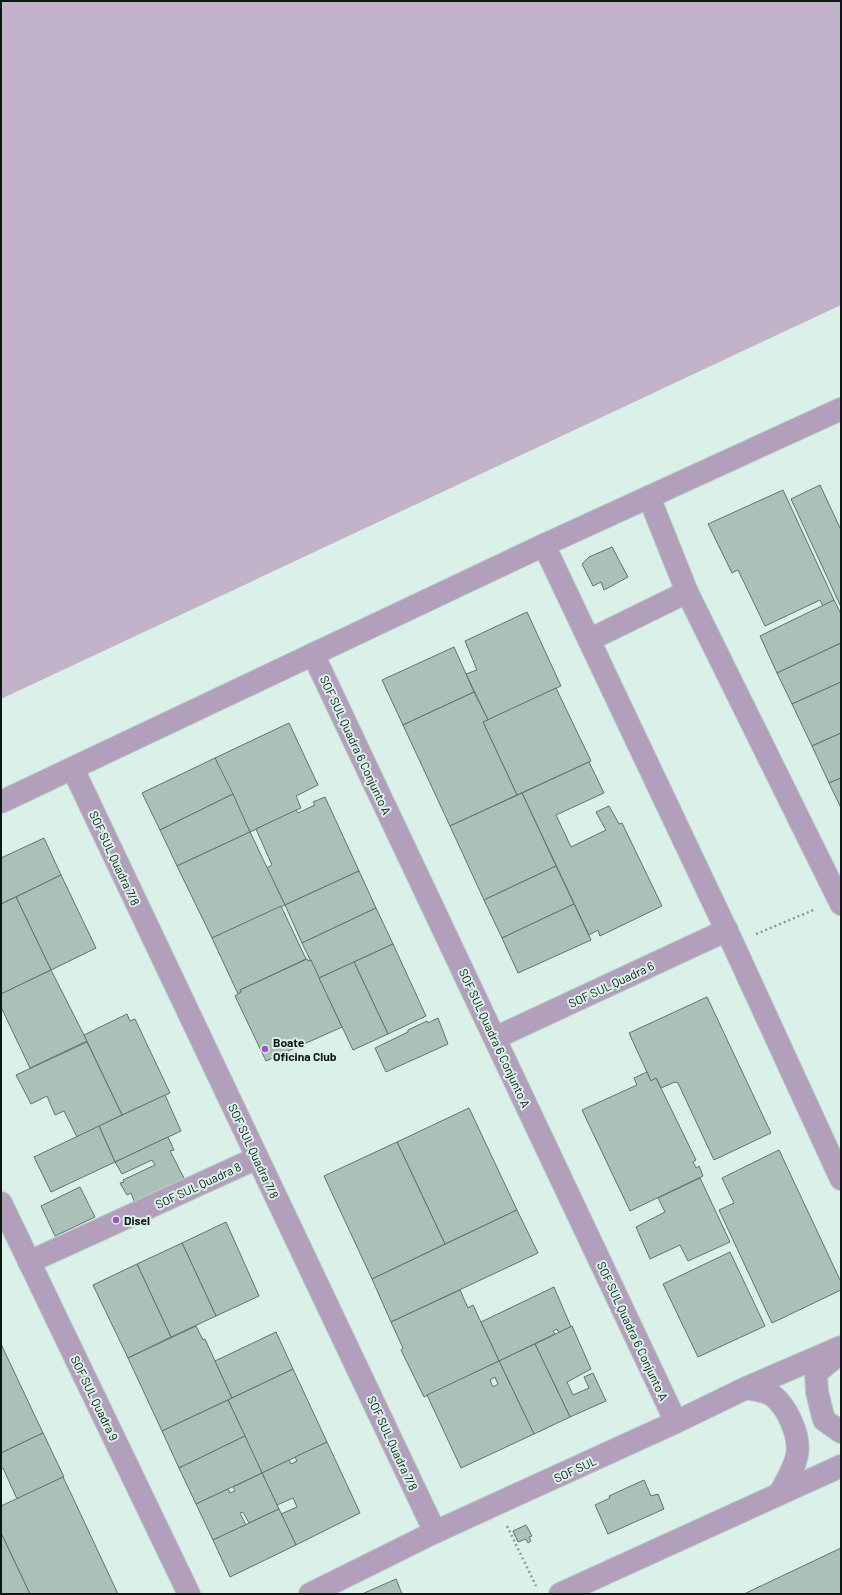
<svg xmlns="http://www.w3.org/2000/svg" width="842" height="1595" font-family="Barlow,sans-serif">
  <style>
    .green { fill: #c2b3ca }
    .building { fill: #aac0b8; stroke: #60746d; fill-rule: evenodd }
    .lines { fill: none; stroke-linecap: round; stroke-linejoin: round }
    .minor-casing { stroke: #bacdc7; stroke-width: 24 }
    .path { stroke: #899a94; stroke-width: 2.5; stroke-dasharray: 2 3; stroke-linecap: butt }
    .minor { stroke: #b29fbc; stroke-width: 22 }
    .poi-dot { fill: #a253c4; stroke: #daf0e9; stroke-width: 1.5 }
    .labels { text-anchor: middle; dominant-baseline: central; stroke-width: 4; stroke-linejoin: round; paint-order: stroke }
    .street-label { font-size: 12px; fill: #0f1714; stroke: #daf0e9 }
    .poi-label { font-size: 12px; font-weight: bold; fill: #0f1714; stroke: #daf0e9; text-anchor: start }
  </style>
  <rect width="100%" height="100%" fill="#daf0e9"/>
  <path class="green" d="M1,1H841V305L1,699Z"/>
  <g class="building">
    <path d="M820,485L841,530V607L791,499Z"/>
    <path d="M783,490L834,600L823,606L820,600L765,626L738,570L732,573L708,524Z"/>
    <path d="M612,547L628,577L604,590L601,582L593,586L582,564L589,557Z"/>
    <path d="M834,600L841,614V643L777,673L760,636Z"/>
    <path d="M527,612L561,686L488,720L466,674L477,670L465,641Z"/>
    <path d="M841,643V682L792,704L777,673Z"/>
    <path d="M454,647L474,692L403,725L382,680Z"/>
    <path d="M841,682V733L812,746L792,704Z"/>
    <path d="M556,688L591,761L517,795L483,722Z"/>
    <path d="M474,692L488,720L483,722L517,795L450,826L403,725Z"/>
    <path d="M289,723L318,785L296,796L301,808L250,832L215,758Z"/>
    <path d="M841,733V778L829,783L812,746Z"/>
    <path d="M215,758L233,794L160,830L142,793Z"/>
    <path d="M589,762L604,793L556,815L571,847L606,830L596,812L609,806L619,824L622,823L662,906L600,936L598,930L589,935L522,793Z"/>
    <path d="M841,778V808L829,783Z"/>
    <path d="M522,793L556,866L484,900L450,826Z"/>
    <path d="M233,794L250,832L177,866L160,830Z"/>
    <path d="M325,797L359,871L285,905L267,868L272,865L256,829L296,810L298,813L315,805L313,802Z"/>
    <path d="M250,832L285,905L212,938L177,866Z"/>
    <path d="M44,838L61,875L1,904V858Z"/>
    <path d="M556,866L574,904L502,938L484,900Z"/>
    <path d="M359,871L376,908L302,943L285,905Z"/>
    <path d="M61,875L96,948L51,970L16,897Z"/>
    <path d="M16,897L51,970L1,994V904Z"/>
    <path d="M574,904L591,940L518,973L502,938Z"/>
    <path d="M281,906L306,959L240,990L241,992L238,994L212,938Z"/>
    <path d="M376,908L393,944L319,978L302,943Z"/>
    <path d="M393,944L426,1016L388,1034L354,962Z"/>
    <path d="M307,959L308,961L311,960L342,1027L266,1061L235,996L241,992L240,990Z"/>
    <path d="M354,962L388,1034L353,1050L319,978Z"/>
    <path d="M51,970L87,1041L30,1068L1,1007V994Z"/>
    <path d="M707,997L771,1133L714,1160L678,1083L675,1082L661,1088L656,1078L651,1081L629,1033Z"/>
    <path d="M127,1014L130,1021L135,1019L170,1093L122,1115L84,1035Z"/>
    <path d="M438,1018L448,1044L386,1072L375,1048L408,1032V1030L427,1021L428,1023Z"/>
    <path d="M87,1042L122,1115L77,1137L64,1111L55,1115L47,1096L31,1104L16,1075Z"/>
    <path d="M647,1072L651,1081L656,1078L696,1160L693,1162L696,1168L699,1166L703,1176L630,1211L582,1110L637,1085L634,1078Z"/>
    <path d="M165,1095L181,1131L115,1162L99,1126Z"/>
    <path d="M469,1108L517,1210L445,1244L397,1142Z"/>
    <path d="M99,1126L115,1162L51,1192L34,1157Z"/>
    <path d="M168,1137L174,1150L170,1151L185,1180L135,1203L131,1193L127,1195L120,1183L124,1182L123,1180L155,1165L152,1160L122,1174L115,1162Z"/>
    <path d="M397,1142L445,1244L372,1279L324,1176Z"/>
    <path d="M779,1150L841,1282V1290L772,1323L719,1210L734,1203L722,1178Z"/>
    <path d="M700,1178L730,1242L688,1261L680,1245L650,1259L636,1227L665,1212L658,1198Z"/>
    <path d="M80,1187L95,1217L55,1236L41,1206Z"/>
    <path d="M517,1210L538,1253L391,1322L372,1279Z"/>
    <path d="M226,1222L259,1296L216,1316L182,1243Z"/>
    <path d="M182,1243L216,1316L171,1337L137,1264Z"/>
    <path d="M730,1252L765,1326L698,1357L663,1284Z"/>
    <path d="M137,1264L171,1337L128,1358L93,1285Z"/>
    <path d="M554,1287L571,1327L559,1333L557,1329L553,1331L555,1334L499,1361L481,1322Z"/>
    <path d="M460,1290L468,1308L473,1305L499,1361L424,1397L401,1350L403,1348L391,1322Z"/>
    <path d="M196,1326L203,1340L205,1339L232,1398L162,1431L128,1358Z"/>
    <path d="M572,1326L591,1369L567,1382L573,1395L589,1388L584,1377L593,1373L606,1401L570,1417L535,1344Z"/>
    <path d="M276,1332L293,1369L232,1398L215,1361Z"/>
    <path d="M1,1344L43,1433L1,1453Z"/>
    <path d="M535,1344L570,1417L534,1434L499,1361Z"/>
    <path d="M499,1361L534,1434L461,1468L427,1395ZM495,1377L498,1384L493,1387L490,1380Z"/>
    <path d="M293,1369L327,1442L262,1473L228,1400Z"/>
    <path d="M228,1400L245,1436L179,1468L162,1431Z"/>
    <path d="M43,1433L64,1477L17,1499L3,1468L1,1469V1453Z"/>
    <path d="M245,1436L262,1473L196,1504L179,1468Z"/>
    <path d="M327,1442L360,1513L296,1545L281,1514L297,1507L293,1498L277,1505L262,1473L289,1460L291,1464L297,1461L295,1457Z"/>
    <path d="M262,1473L279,1509L249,1523L243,1512L240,1513L246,1525L213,1540L196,1504L228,1489L230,1493L235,1491L233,1487Z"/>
    <path d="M63,1477L74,1500L118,1594H30L1,1533V1506Z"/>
    <path d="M644,1480L651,1496L658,1494L664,1509L608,1534L595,1505L610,1498L609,1496Z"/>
    <path d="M279,1509L296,1545L230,1577L213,1540Z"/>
    <path d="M526,1525L532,1536L529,1537L531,1541L528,1543L526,1539L518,1542L513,1531Z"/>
    <path d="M1,1533L30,1594H1Z"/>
    <path d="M841,1548V1594H744Z"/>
    <path d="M396,1579L402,1594H362Z"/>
  </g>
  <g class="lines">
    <g class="minor-casing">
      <g id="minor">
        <path d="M649,497L687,592L841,904"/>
        <path d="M544,545L733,944L841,1179"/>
        <path d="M589,640L687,592"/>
        <path d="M313,654L676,1422"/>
        <path d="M73,769L435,1532"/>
        <path d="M1,802L544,545L841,409"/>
        <path d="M495,1038L727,930"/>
        <path d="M1,1203L189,1594"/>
        <path d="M29,1262L257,1158"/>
        <path d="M839,1354L816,1373L817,1392L824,1420L841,1432"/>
        <path d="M746,1388C754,1390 767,1391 773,1396C781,1402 787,1412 791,1421C805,1452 795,1465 780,1493"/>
        <path d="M310,1594L435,1532L676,1422L746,1388L841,1347"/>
        <path d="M560,1594L841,1466"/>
      </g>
    </g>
    <g class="path">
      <path d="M756,934L816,909"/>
      <path d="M507,1526L536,1586"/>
    </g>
    <use href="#minor" class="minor"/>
  </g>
  <g class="poi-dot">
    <circle cx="265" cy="1049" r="4"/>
    <circle cx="116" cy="1220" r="4"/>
  </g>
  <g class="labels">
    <g class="street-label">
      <text transform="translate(356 745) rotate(65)">SOF SUL Quadra 6 Conjunto A</text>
      <text transform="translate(115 858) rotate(65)">SOF SUL Quadra 7/8</text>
      <text transform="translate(611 984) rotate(-25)">SOF SUL Quadra 6</text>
      <text transform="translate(495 1038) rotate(65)">SOF SUL Quadra 6 Conjunto A</text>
      <text transform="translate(254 1151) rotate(65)">SOF SUL Quadra 7/8</text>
      <text transform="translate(198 1185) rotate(-25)">SOF SUL Quadra 8</text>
      <text transform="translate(633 1331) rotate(65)">SOF SUL Quadra 6 Conjunto A</text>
      <text transform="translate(95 1398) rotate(64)">SOF SUL Quadra 9</text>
      <text transform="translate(393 1443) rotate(65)">SOF SUL Quadra 7/8</text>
      <text transform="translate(575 1469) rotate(-25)">SOF SUL</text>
    </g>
    <g class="poi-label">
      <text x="273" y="1042">Boate<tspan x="273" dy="14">Oficina Club</tspan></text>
      <text x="124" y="1220">Disel</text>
    </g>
  </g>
  <rect width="842" height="1595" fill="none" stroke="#0f1714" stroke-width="4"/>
</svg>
